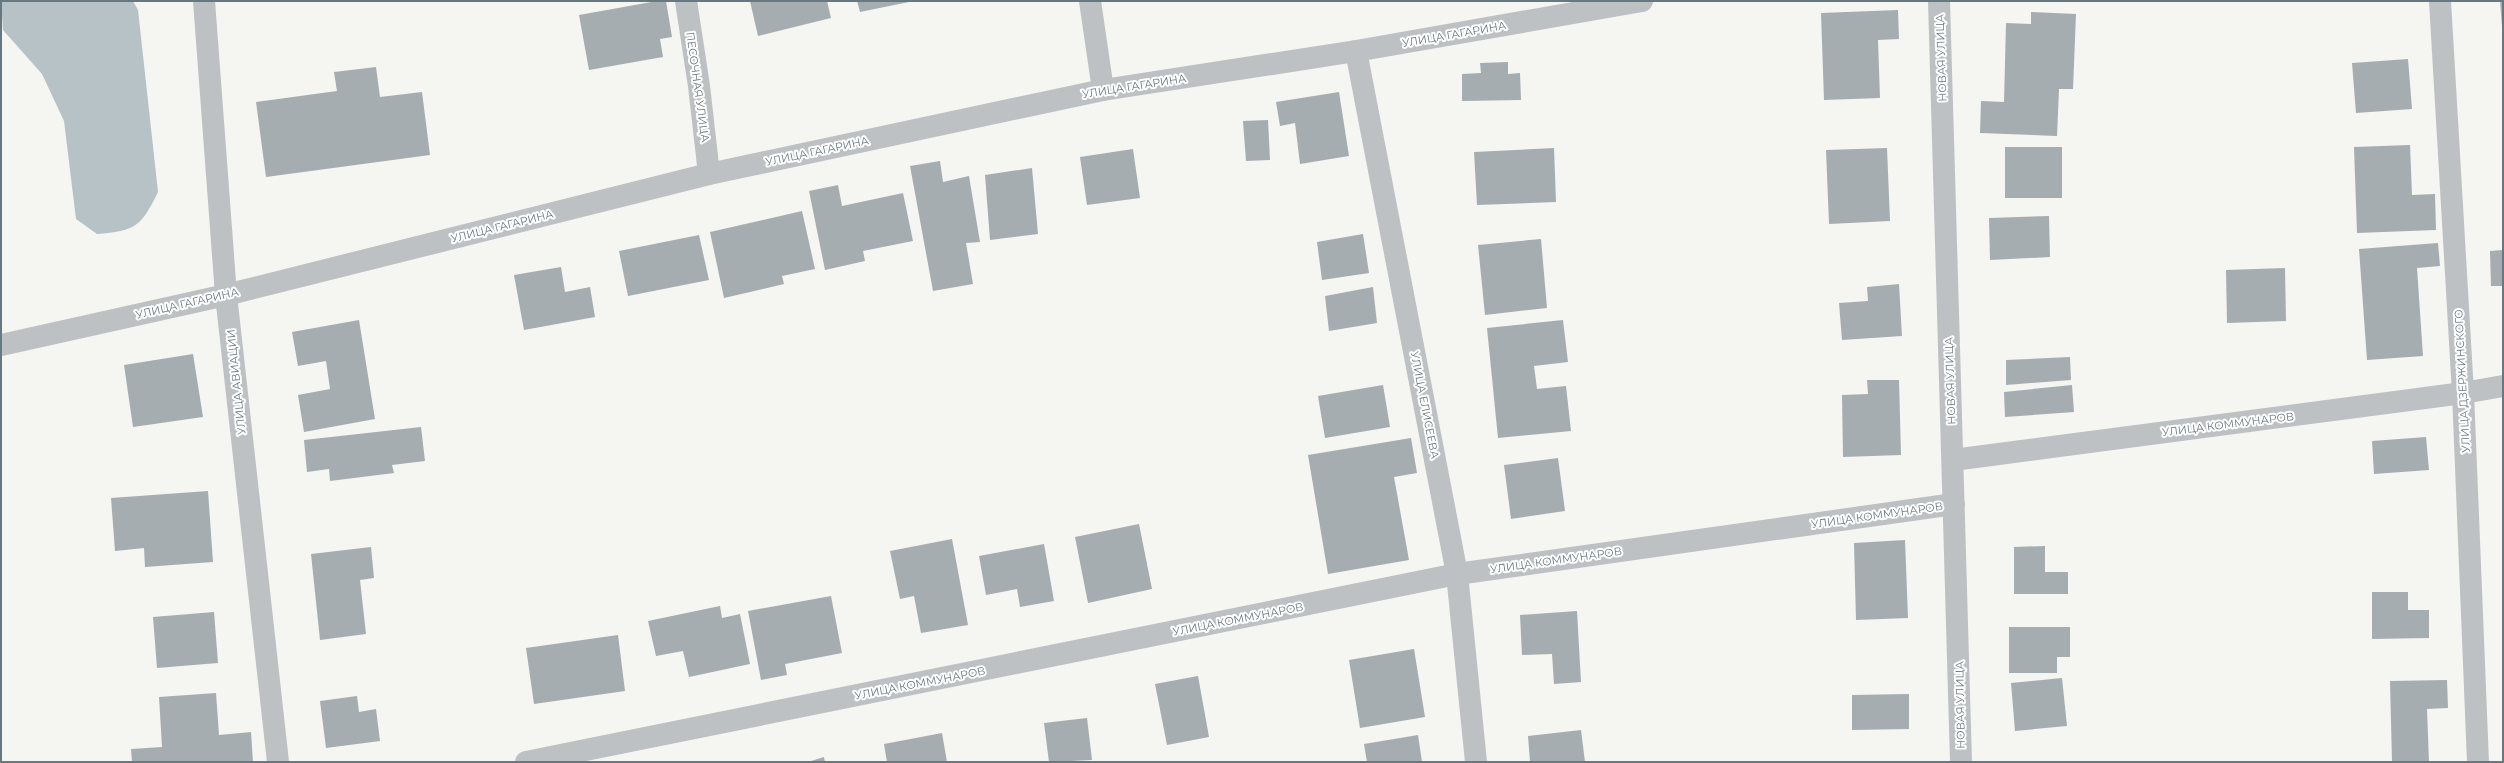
<svg xmlns="http://www.w3.org/2000/svg" width="2504" height="763" font-family="Montserrat,sans-serif">
  <style>
    .water { fill: #b6c2c5 }
    .building { fill: #a5adb1 }
    .lines { fill: none; stroke-linecap: round; stroke-linejoin: round }
    .street { stroke: #bdc1c4; stroke-width: 22 }
    .labels { text-anchor: middle; dominant-baseline: central; stroke-width: 4; stroke-linejoin: round; paint-order: stroke }
    .street-label { font-size: 11px; fill: #687880; stroke: #fff }
  </style>
  <rect width="100%" height="100%" fill="#f5f5f2"/>
  <path class="water" d="M1,1H133L138,10L158,192C141,227 135,231 97,234L76,219L64,121L42,74L3,30Z"/>
  <g class="building">
    <path d="M657,1H666L672,37L660,39L663,57L589,70L579,15Z"/>
    <path d="M750,1H827L831,18L758,36Z"/>
    <path d="M857,1H909V2L860,12Z"/>
    <path d="M2500,1H2503V26H2502Z"/>
    <path d="M1898,10L1899,39L1878,40L1880,98L1824,100L1821,13Z"/>
    <path d="M2031,12L2076,14L2073,89H2059L2057,136L1980,133L1981,101L2004,102L2006,23L2031,24Z"/>
    <path d="M2408,59L2412,109L2356,113L2352,63Z"/>
    <path d="M1508,62V74L1520,73L1521,100L1462,101V74L1481,73L1480,63Z"/>
    <path d="M376,67L380,97L422,92L430,155L266,177L256,102L337,91L334,72Z"/>
    <path d="M1339,92L1349,156L1300,164L1295,123L1280,126L1276,102Z"/>
    <path d="M1268,120L1270,160L1246,161L1243,121Z"/>
    <path d="M2410,145L2412,195L2435,194L2436,230L2357,233L2354,147Z"/>
    <rect x="2005" y="147" width="57" height="51"/>
    <path d="M1554,148L1556,202L1477,205L1474,152Z"/>
    <path d="M1887,148L1890,221L1829,224L1826,150Z"/>
    <path d="M1133,149L1140,198L1087,205L1080,157Z"/>
    <path d="M940,161L943,182L969,176L980,242L966,243L973,284L933,291L910,166Z"/>
    <path d="M1032,168L1038,234L990,240L985,175Z"/>
    <path d="M838,185L842,206L903,193L913,241L863,251L865,261L825,270L809,191Z"/>
    <path d="M802,211L815,269L782,276L784,284L724,298L710,232Z"/>
    <path d="M2049,216L2050,257L1990,260L1989,218Z"/>
    <path d="M1363,234L1369,273L1322,280L1317,242Z"/>
    <path d="M699,235L709,280L628,296L619,251Z"/>
    <path d="M1541,239L1547,308L1485,315L1478,245Z"/>
    <path d="M2438,243L2440,266L2417,268L2423,356L2367,360L2359,249Z"/>
    <path d="M2503,250V286H2491L2490,251Z"/>
    <path d="M561,267L565,292L590,287L595,317L524,330L514,275Z"/>
    <path d="M2285,268L2286,321L2227,323L2226,270Z"/>
    <path d="M1899,284L1902,336L1842,340L1839,303L1868,301L1867,287Z"/>
    <path d="M1373,287L1377,323L1329,331L1325,296Z"/>
    <path d="M359,320L375,419L304,432L298,395L330,389L326,361L298,366L292,332Z"/>
    <path d="M1563,320L1568,362L1534,366L1537,389L1566,386L1571,431L1498,438L1487,328Z"/>
    <path d="M193,354L203,417L133,427L124,365Z"/>
    <path d="M2070,357L2071,380L2006,385V360Z"/>
    <path d="M1867,380H1899L1901,455L1843,457L1842,395L1868,394Z"/>
    <path d="M1383,385L1390,427L1325,438L1318,396Z"/>
    <path d="M2072,385L2074,412L2005,417L2004,392Z"/>
    <path d="M421,427L425,461L392,465L394,473L330,481L329,469L307,472L304,440Z"/>
    <path d="M2426,437L2429,470L2374,474L2372,441Z"/>
    <path d="M1411,438L1417,473L1394,477L1409,560L1328,574L1308,455Z"/>
    <path d="M1558,458L1565,511L1511,519L1504,465Z"/>
    <path d="M208,491L213,562L145,567L144,548L115,551L111,498Z"/>
    <path d="M1139,524L1152,589L1088,603L1075,537Z"/>
    <path d="M952,539L968,625L921,633L914,596L900,599L890,551Z"/>
    <path d="M1905,540L1908,618L1856,620L1854,543Z"/>
    <path d="M1044,544L1054,601L1020,607L1017,589L986,595L979,556Z"/>
    <path d="M2045,546V572H2068V594H2014V547Z"/>
    <path d="M371,547L374,578L360,580L366,634L320,640L311,554Z"/>
    <path d="M2372,592H2408V610H2429V638L2372,639Z"/>
    <path d="M831,596L842,653L785,664L787,675L761,680L748,611Z"/>
    <path d="M720,606L722,618L740,614L750,664L689,677L683,651L656,656L648,621Z"/>
    <path d="M1577,611L1581,682L1554,684L1552,654L1522,655L1520,615Z"/>
    <path d="M214,612L218,663L157,668L153,617Z"/>
    <path d="M2009,627H2070V657H2057V673H2009Z"/>
    <path d="M618,635L625,691L534,704L526,648Z"/>
    <path d="M1414,649L1425,717L1360,728L1349,660Z"/>
    <path d="M1198,676L1209,737L1167,745L1155,684Z"/>
    <path d="M2062,678L2067,726L2015,731L2011,683Z"/>
    <path d="M2447,680L2448,708L2427,709L2429,762H2392L2390,681Z"/>
    <path d="M216,693L219,735L251,732L253,762H132L131,749L162,747L159,697Z"/>
    <path d="M1909,694V729L1852,730V695Z"/>
    <path d="M357,696L359,712L376,709L380,741L326,748L320,701Z"/>
    <path d="M1087,718L1092,760L1049,762L1044,723Z"/>
    <path d="M1581,730L1585,762H1530L1528,736Z"/>
    <path d="M942,733L947,762H887L884,744Z"/>
    <path d="M1418,735L1422,762H1367L1364,744Z"/>
    <path d="M824,757L825,762H808Z"/>
  </g>
  <g class="lines">
    <g class="street">
      <path d="M204,1L226,295L278,762"/>
      <path d="M686,1L699,86L709,174"/>
      <path d="M1090,1L1103,90"/>
      <path d="M1939,1L1961,762"/>
      <path d="M2440,1L2463,393L2478,762"/>
      <path d="M1356,51L1457,574L1476,762"/>
      <path d="M1,345L226,295L709,174L1103,90L1356,51L1642,1"/>
      <path d="M1953,460L2463,393L2503,386"/>
      <path d="M526,762L1457,574L1954,504"/>
    </g>
  </g>
  <g class="labels">
    <g class="street-label">
      <text transform="translate(1454 34) rotate(-10)">УЛИЦА ГАГАРИНА</text>
      <text transform="translate(1941 58) rotate(-92)">НОВАЯ УЛИЦА</text>
      <text transform="translate(1134 86) rotate(-9)">УЛИЦА ГАГАРИНА</text>
      <text transform="translate(698 87) rotate(82)">ПЕСОЧНАЯ УЛИЦА</text>
      <text transform="translate(817 151) rotate(-12)">УЛИЦА ГАГАРИНА</text>
      <text transform="translate(502 226) rotate(-14)">УЛИЦА ГАГАРИНА</text>
      <text transform="translate(187 303) rotate(-13)">УЛИЦА ГАГАРИНА</text>
      <text transform="translate(1950 381) rotate(-92)">НОВАЯ УЛИЦА</text>
      <text transform="translate(2462 381) rotate(-93)">УЛИЦА ДЗЕРЖИНСКОГО</text>
      <text transform="translate(236 382) rotate(-96)">УЛИЦА АВИАЦИИ</text>
      <text transform="translate(1425 405) rotate(79)">УЛИЦА ЕЛИСЕЕВА</text>
      <text transform="translate(2228 424) rotate(-7)">УЛИЦА КОММУНАРОВ</text>
      <text transform="translate(1877 515) rotate(-8)">УЛИЦА КОММУНАРОВ</text>
      <text transform="translate(1556 560) rotate(-8)">УЛИЦА КОММУНАРОВ</text>
      <text transform="translate(1238 619) rotate(-11)">УЛИЦА КОММУНАРОВ</text>
      <text transform="translate(920 683) rotate(-11)">УЛИЦА КОММУНАРОВ</text>
      <text transform="translate(1960 705) rotate(-91)">НОВАЯ УЛИЦА</text>
    </g>
  </g>
  <rect width="2504" height="763" fill="none" stroke="#687880" stroke-width="4"/>
</svg>
